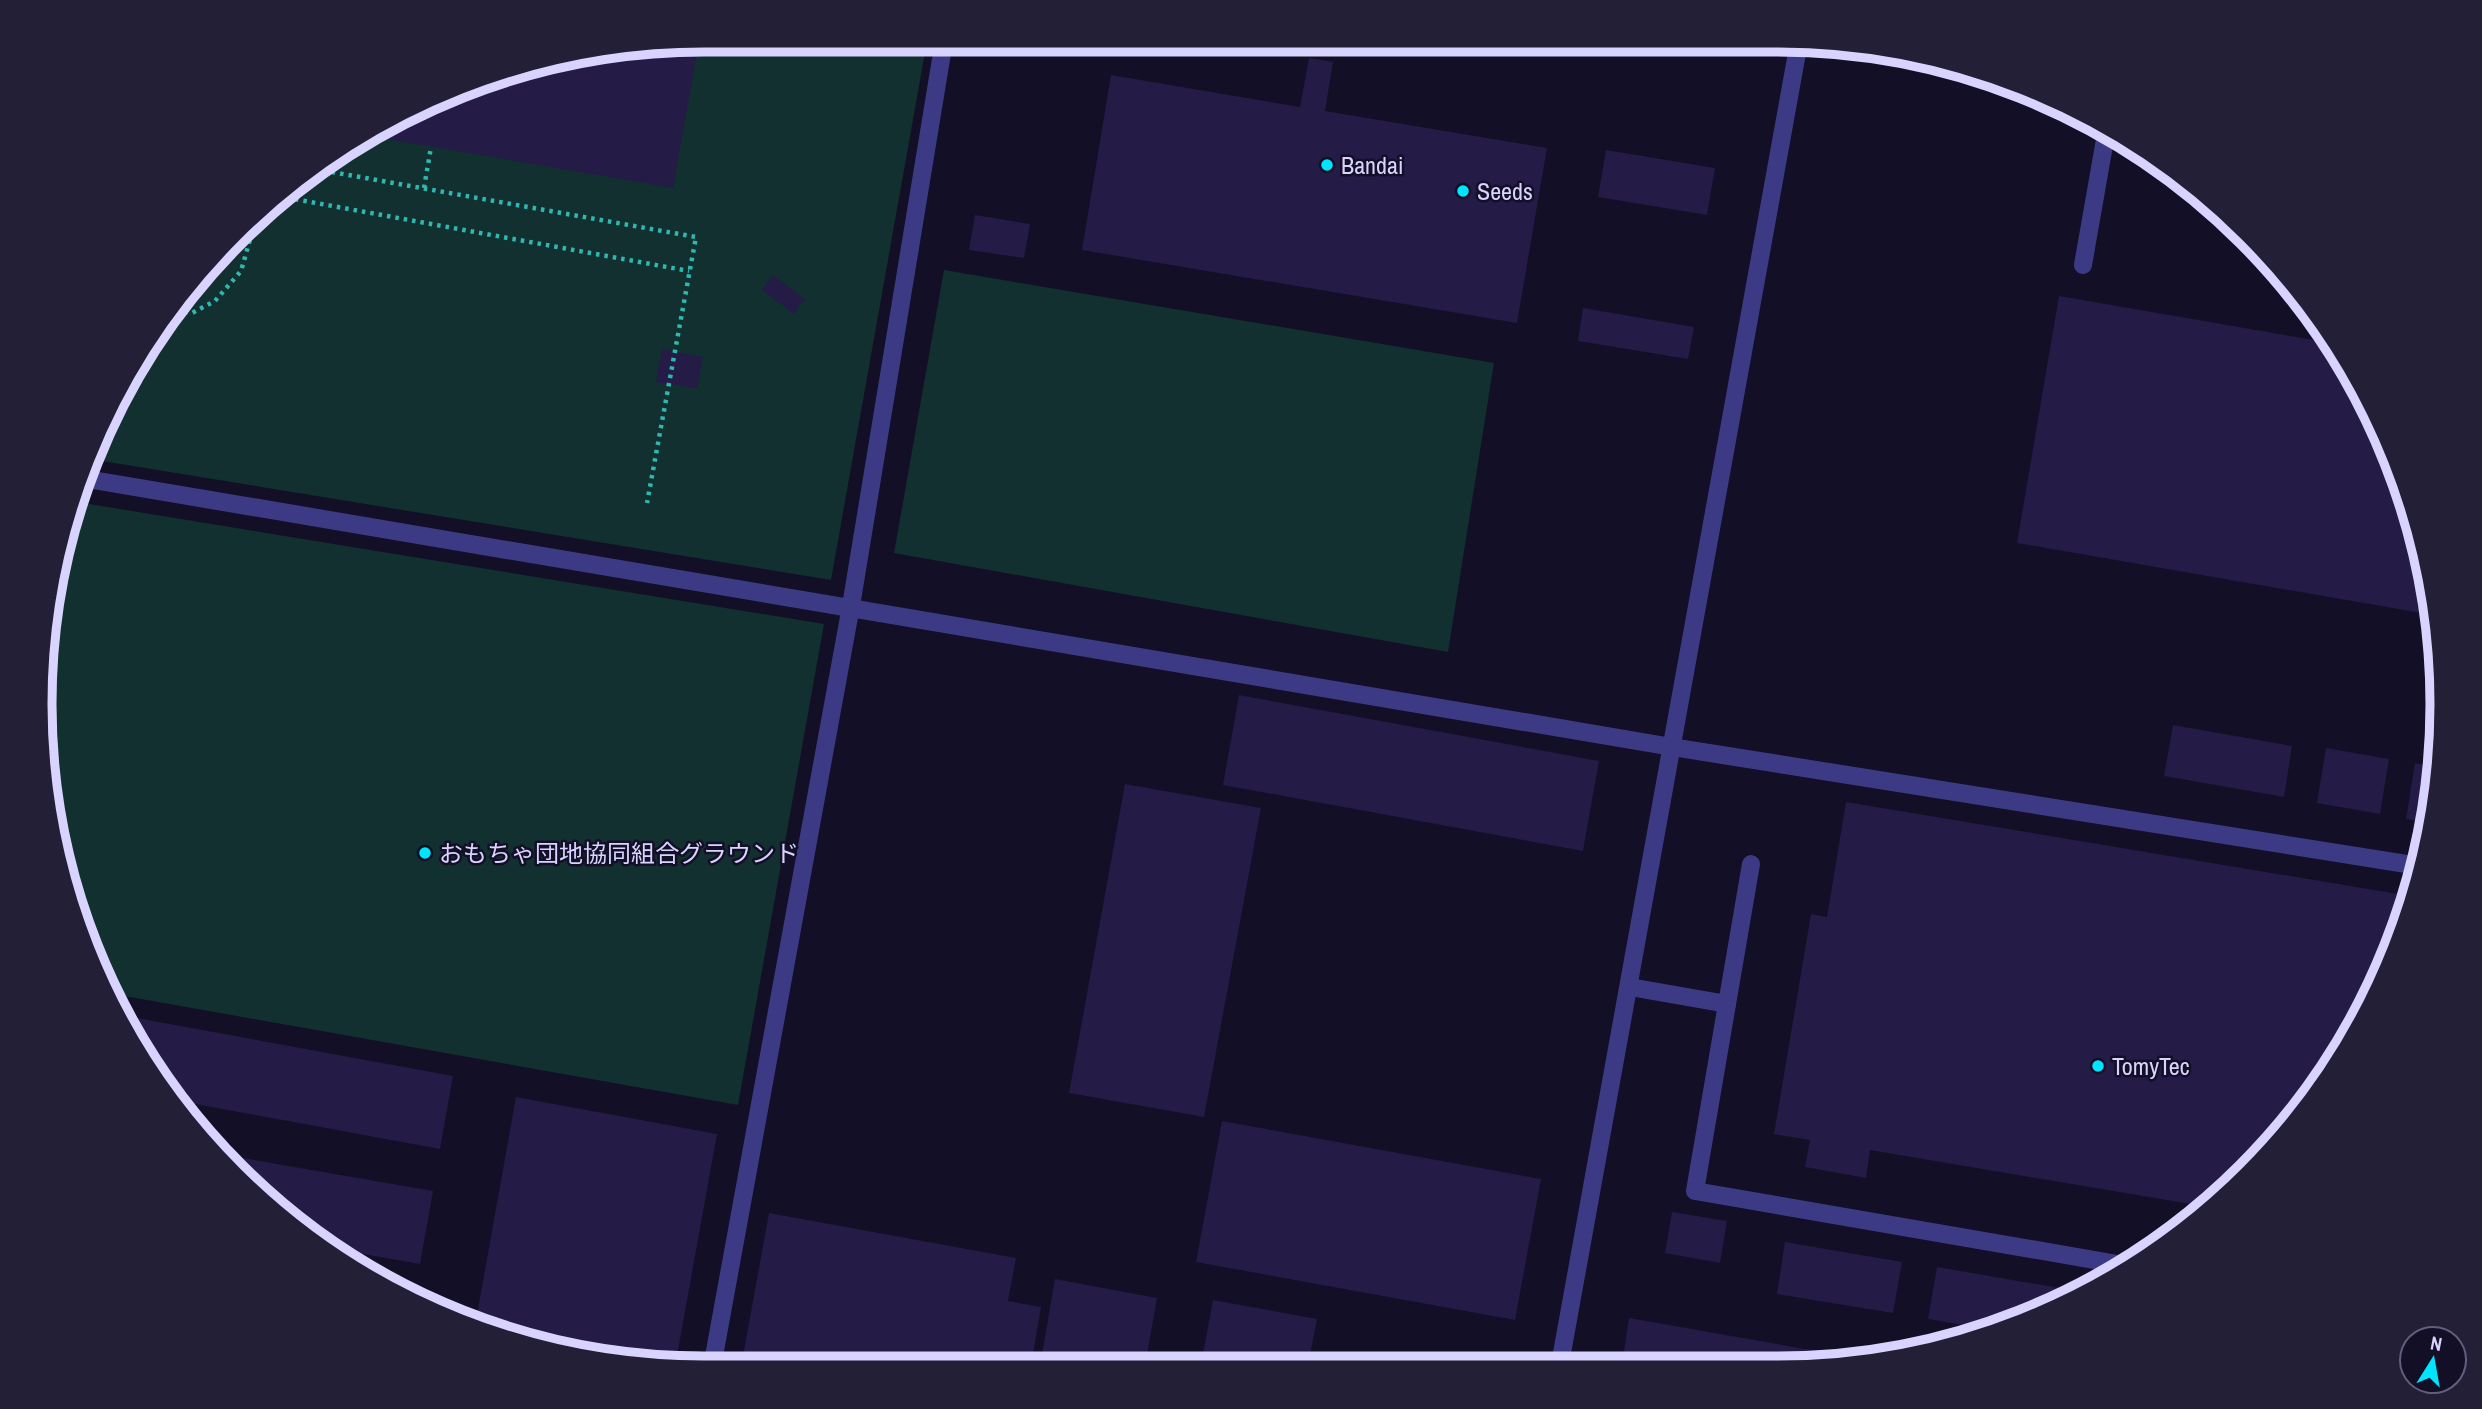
<svg xmlns="http://www.w3.org/2000/svg" width="2482" height="1409" font-family="'Archivo Narrow','Noto Sans JP',sans-serif">
  <style>
    .green { fill: #12302f }
    .building { fill: #241b47 }
    .lines { fill: none; stroke-linecap: round; stroke-linejoin: round }
    .path { stroke: #2fb8b0; stroke-width: 4.5; stroke-dasharray: 3.5 5; stroke-linecap: butt }
    .minor { stroke: #3d3a85; stroke-width: 18 }
    .poi-dot { fill: #00e5ff; stroke: #130f26; stroke-width: 2.5 }
    .labels { text-anchor: middle; dominant-baseline: central; stroke-width: 5; stroke-linejoin: round; paint-order: stroke }
    .poi-label { font-size: 24px; fill: #d9d4ff; stroke: #130f26; text-anchor: start }
    .rim { fill: none; stroke: #d9d4ff; stroke-width: 9 }
  </style>
  <rect width="100%" height="100%" fill="#130f26"/>
  <g class="green">
    <path d="M705,40L927,41L831,580L96,460L152,335L300,177L491,75Z"/>
    <path d="M944,270L1494,363L1448,652L894,553Z"/>
    <path d="M77,502L824,624L738,1105L113,994L91,958L42,748L63,532Z"/>
  </g>
  <g class="building">
    <path d="M699,41L673,188L375,137L491,75Z"/>
    <path d="M1309,58L1333,62L1325,111L1547,148L1517,323L1082,250L1111,75L1300,107Z"/>
    <path d="M1606,150L1715,168L1707,215L1598,197Z"/>
    <path d="M975,215L1030,224L1024,258L969,250Z"/>
    <path d="M773,275L805,299L794,314L762,290Z"/>
    <path d="M2059,296L2331,343L2373,411L2419,533L2433,615L2017,543Z"/>
    <path d="M1583,308L1694,327L1688,359L1578,341Z"/>
    <path d="M662,349L703,357L697,388L656,382Z"/>
    <path d="M1239,695L1599,761L1583,851L1223,785Z"/>
    <path d="M2173,725L2292,746L2284,797L2164,776Z"/>
    <path d="M2326,748L2389,759L2380,814L2317,803Z"/>
    <path d="M2415,763L2437,767L2436,792L2429,823L2406,819Z"/>
    <path d="M1125,784L1261,808L1204,1117L1069,1093Z"/>
    <path d="M1846,802L2404,895L2397,939L2353,1037L2247,1174L2208,1207L1870,1150L1866,1178L1805,1167L1810,1140L1774,1134L1811,914L1827,917Z"/>
    <path d="M126,1016L453,1076L440,1149L179,1101Z"/>
    <path d="M516,1097L717,1134L675,1367H661L491,1334L475,1326Z"/>
    <path d="M1222,1121L1541,1179L1515,1320L1196,1262Z"/>
    <path d="M220,1154L433,1191L420,1264L335,1249Z"/>
    <path d="M1672,1212L1727,1221L1720,1263L1665,1253Z"/>
    <path d="M769,1213L1016,1258L1008,1301L1041,1307L1031,1366L741,1367Z"/>
    <path d="M1785,1242L1902,1262L1893,1313L1777,1294Z"/>
    <path d="M1937,1267L2077,1291L1997,1331L1928,1319Z"/>
    <path d="M1055,1279L1157,1298L1145,1366H1040Z"/>
    <path d="M1213,1300L1317,1319L1308,1365H1201Z"/>
    <path d="M1629,1318L1873,1361L1622,1364Z"/>
  </g>
  <g class="lines">
    <g class="path">
      <path d="M315,169L696,237L647,503"/>
      <path d="M424,188L431,147"/>
      <path d="M176,310L192,313L215,301L241,271L253,229L270,210L294,199L689,271"/>
    </g>
    <g class="minor">
      <path d="M2083,265L2107,128"/>
      <path d="M87,479L1672,747L2419,866"/>
      <path d="M1751,864L1695,1191L2129,1266"/>
      <path d="M1630,987L1727,1004"/>
      <path d="M1560,1364L1799,42"/>
      <path d="M712,1367L851,606L944,41"/>
    </g>
  </g>
  <g class="poi-dot">
    <circle cx="1327" cy="165" r="7"/>
    <circle cx="1463" cy="191" r="7"/>
    <circle cx="425" cy="853" r="7"/>
    <circle cx="2098" cy="1066" r="7"/>
  </g>
  <g class="labels">
    <g class="poi-label">
      <text x="1341" y="165">Bandai</text>
      <text x="1477" y="191">Seeds</text>
      <text x="439" y="853">おもちゃ団地協同組合グラウンド</text>
      <text x="2112" y="1066">TomyTec</text>
    </g>
  </g>
  <path d="M0 0H2482V1409H0ZM704 52H1778A652 652 0 0 1 2430 704V704A652 652 0 0 1 1778 1356H704A652 652 0 0 1 52 704V704A652 652 0 0 1 704 52Z" fill="#231f37" fill-rule="evenodd"/>
  <path class="rim" d="M704 52H1778A652 652 0 0 1 2430 704V704A652 652 0 0 1 1778 1356H704A652 652 0 0 1 52 704V704A652 652 0 0 1 704 52Z"/>
  <g transform="translate(2433 1360) rotate(11)"><circle r="33" fill="#130f26" stroke="#625e7d" stroke-width="2"/>
  <path d="M0-5L12 26L0 18L-12 26Z" fill="#00e5ff"/>
  <text y="-10" font-size="19" font-weight="bold" text-anchor="middle" fill="#d9d4ff">N</text>
  </g>
</svg>
